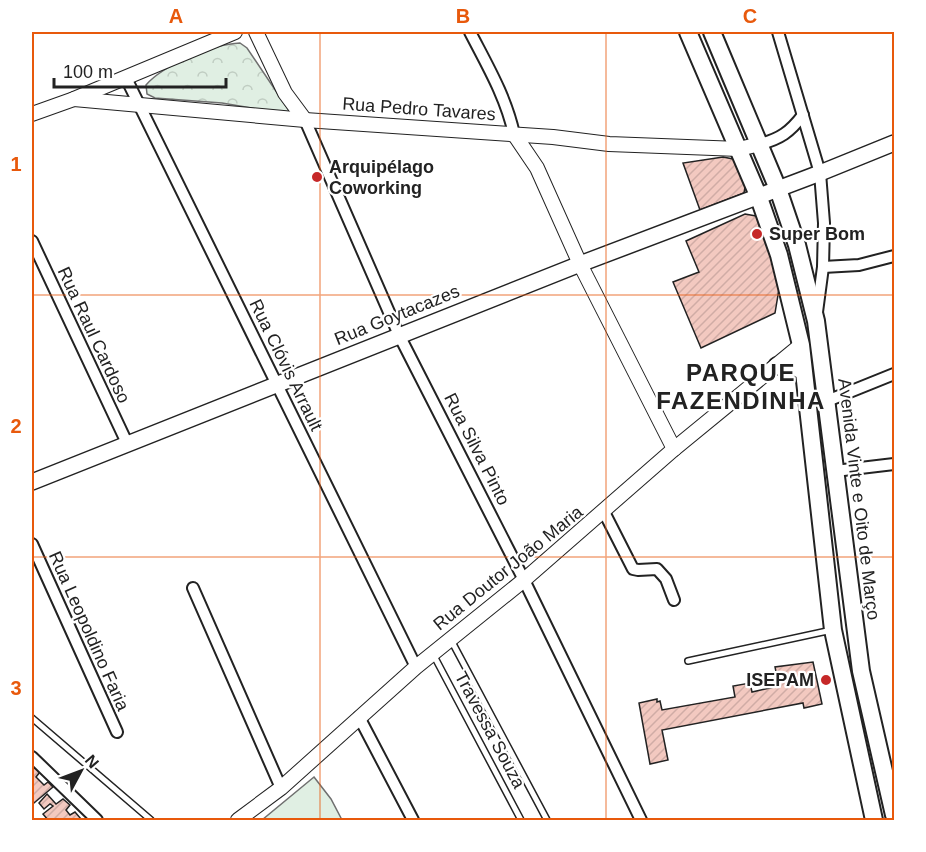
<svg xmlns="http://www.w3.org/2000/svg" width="926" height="852" font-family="Arial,sans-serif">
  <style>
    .grass { fill: #e0efe3; stroke: #6f6f6f; stroke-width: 1.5 }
    .park { fill: url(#park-crowns); stroke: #6f6f6f; stroke-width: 1.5 }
    .building { fill: url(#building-hatch); stroke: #222; stroke-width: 1.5 }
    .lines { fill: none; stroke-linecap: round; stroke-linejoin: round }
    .service-casing { stroke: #222; stroke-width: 8 }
    .minor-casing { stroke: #222; stroke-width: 14 }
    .tertiary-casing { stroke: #222; stroke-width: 16 }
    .secondary-casing { stroke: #222; stroke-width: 18 }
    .primary-casing { stroke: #222; stroke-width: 20 }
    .service { stroke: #fff; stroke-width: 5 }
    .minor { stroke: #fff; stroke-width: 10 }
    .tertiary { stroke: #fff; stroke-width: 14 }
    .secondary { stroke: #fff; stroke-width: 15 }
    .primary { stroke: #fff; stroke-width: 16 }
    .grid { fill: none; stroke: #e8590c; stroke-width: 1.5; stroke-opacity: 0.55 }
    .poi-dot { fill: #c62828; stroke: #fff; stroke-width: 2 }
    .labels { text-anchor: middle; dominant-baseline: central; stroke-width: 4.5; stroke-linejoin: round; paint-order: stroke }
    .street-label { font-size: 18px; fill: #222; stroke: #fff }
    .poi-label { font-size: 18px; font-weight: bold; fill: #222; stroke: #fff; text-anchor: start }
    .district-label { font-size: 24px; font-weight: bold; letter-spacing: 1.5px; fill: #222; stroke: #fff }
    .neatline { fill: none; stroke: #e8590c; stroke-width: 2 }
    .grid-label { font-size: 20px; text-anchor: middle; font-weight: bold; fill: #e8590c }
  </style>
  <defs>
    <pattern id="park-crowns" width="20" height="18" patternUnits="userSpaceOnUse" patternTransform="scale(1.5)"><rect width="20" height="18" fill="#e0efe3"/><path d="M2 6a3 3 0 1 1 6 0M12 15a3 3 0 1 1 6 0" fill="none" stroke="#c0cdc2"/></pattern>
    <pattern id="building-hatch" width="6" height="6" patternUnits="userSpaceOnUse" patternTransform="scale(1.5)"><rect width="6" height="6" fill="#f3c9c0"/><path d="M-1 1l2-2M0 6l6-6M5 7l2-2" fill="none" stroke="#d0aca5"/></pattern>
  </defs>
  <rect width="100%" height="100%" fill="#fff"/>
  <path class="grass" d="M314,777L331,799L342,820H262Z"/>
  <path class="park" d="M240,43L247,48L292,115L222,103L155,98L147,94L146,85C163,65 214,44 240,43Z"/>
  <g class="building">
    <path d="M723,157L738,160L746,182L744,193L700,210L683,163Z"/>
    <path d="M745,214L756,216L762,219L779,289L775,313L701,348L673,282L699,272L686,241Z"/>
    <path d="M813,662L822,704L804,708L803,703L662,730L668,760L650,764L639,703L657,699V702L660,701L662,710L735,697L733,686L750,683L752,692L779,686L775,667Z"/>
    <path d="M36,767L40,772L36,777L44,785L48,782L53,787L34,803L32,800V770Z"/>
    <path d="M47,794L56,804L63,799L70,805L66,810L70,815L75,812L81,819L48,820L43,814L53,806L50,804L44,809L39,803Z"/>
  </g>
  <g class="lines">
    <g class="service-casing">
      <g id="service">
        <path d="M451,640L547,820"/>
        <path d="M433,654L521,820"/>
        <path d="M688,661L832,630"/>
        <path d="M32,718L151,820"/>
      </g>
    </g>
    <g class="minor-casing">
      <g id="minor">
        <path d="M470,32C487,65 506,97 514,134"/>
        <path d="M778,32L820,173L824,223L823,267L817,312"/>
        <path d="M126,78L416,667"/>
        <path d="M305,120L399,335L524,580L641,820"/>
        <path d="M760,144C780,139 790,132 803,115"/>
        <path d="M32,241L127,443"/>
        <path d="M823,267L859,265L894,256"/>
        <path d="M827,401L894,374"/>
        <path d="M835,471L894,464"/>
        <path d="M604,512L633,569L638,570L657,569L666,579L674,600"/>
        <path d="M32,544L117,732"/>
        <path d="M193,588L281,788"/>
        <path d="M359,717L413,820"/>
        <path d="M32,757L97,820"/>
      </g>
    </g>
    <g class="tertiary-casing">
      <g id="tertiary">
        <path d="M256,32L285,93L305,120"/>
        <path d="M74,99L305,120L553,137L609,144L739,149L760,144"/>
        <path d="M32,114L74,99L235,32"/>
        <path d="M514,134L537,168L580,264L674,449"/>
        <path d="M238,820L281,788L416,667L524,580L674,449L801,345"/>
      </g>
    </g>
    <g class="secondary-casing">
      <path id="secondary" d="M32,482L580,264L820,173L894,143"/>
    </g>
    <g class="primary-casing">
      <g id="primary">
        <path d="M688,32L758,195L779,255L801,345L833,630L874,820"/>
        <path d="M712,32L778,189L797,245L816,321L861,671L894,815"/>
        <path d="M777,366H792L803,371"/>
      </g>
    </g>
    <use href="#service" class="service"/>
    <use href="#minor" class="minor"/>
    <use href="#tertiary" class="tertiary"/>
    <use href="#secondary" class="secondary"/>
    <use href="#primary" class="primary"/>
  </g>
  <path class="grid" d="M320,32V820M606,32V820M32,295H894M32,557H894"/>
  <g class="poi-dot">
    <circle cx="317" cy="177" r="6"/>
    <circle cx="757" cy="234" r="6"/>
    <circle cx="826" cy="680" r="6"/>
  </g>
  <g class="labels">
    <g class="street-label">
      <text transform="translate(419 109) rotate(4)">Rua Pedro Tavares</text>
      <text transform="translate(397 315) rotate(-22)">Rua Goytacazes</text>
      <text transform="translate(94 335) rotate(65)">Rua Raul Cardoso</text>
      <text transform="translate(286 365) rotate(64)">Rua Clóvis Arrault</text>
      <text transform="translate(477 449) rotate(63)">Rua Silva Pinto</text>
      <text transform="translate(859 499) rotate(83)">Avenida Vinte e Oito de Março</text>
      <text transform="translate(508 568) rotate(-39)">Rua Doutor João Maria</text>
      <text transform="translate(89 631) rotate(66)">Rua Leopoldino Faria</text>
      <text transform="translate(490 730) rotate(62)">Travessa Souza</text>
    </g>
    <g class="poi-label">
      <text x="329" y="167">Arquipélago<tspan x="329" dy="21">Coworking</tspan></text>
      <text x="769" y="234">Super Bom</text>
      <text x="814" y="680" text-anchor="end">ISEPAM</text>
    </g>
    <g class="district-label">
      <text x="741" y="372">PARQUE<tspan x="741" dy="28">FAZENDINHA</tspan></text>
    </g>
  </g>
  <rect width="926" height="852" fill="none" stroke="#ffffff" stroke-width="66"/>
  <g transform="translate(81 771) rotate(49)" stroke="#ffffff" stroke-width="4.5" paint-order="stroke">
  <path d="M0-4.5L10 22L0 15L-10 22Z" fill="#222222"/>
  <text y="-9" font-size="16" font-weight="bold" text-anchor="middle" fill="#222222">N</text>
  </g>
  <path d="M54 78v9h172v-9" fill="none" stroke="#222222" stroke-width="3"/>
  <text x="63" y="78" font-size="18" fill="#222222" stroke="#ffffff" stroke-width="4.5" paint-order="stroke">100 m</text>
  <rect x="33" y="33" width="860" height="786" class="neatline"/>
  <g class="grid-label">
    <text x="176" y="23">A</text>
    <text x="463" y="23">B</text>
    <text x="750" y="23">C</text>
    <text x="16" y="171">1</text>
    <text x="16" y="433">2</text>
    <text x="16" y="695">3</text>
  </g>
</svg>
